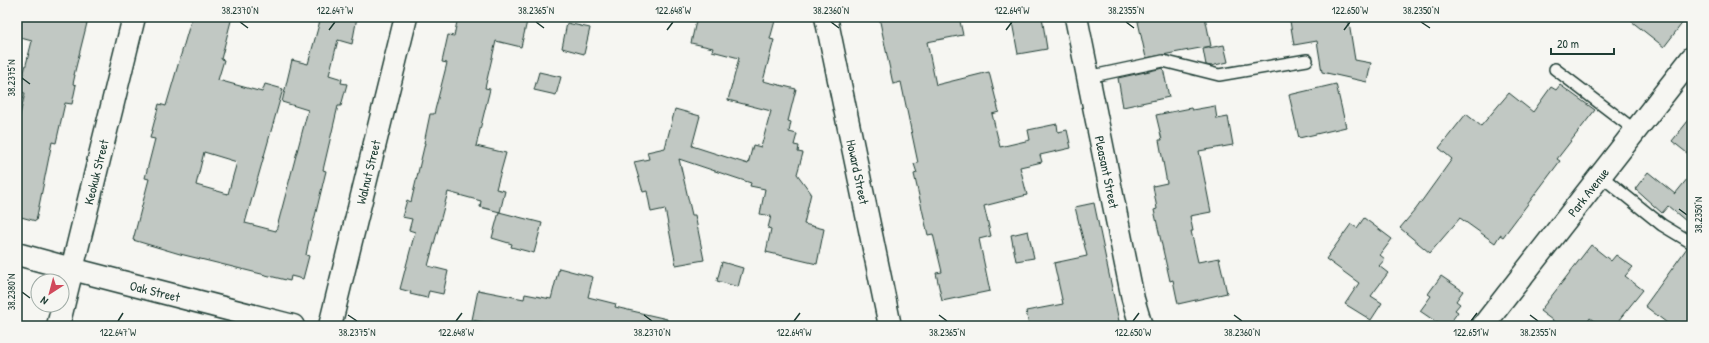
<svg xmlns="http://www.w3.org/2000/svg" width="1709" height="343" font-family="'Patrick Hand',sans-serif">
  <style>
    .building { fill: #c1c8c3; stroke: #1f3d34; fill-rule: evenodd }
    .lines { fill: none; stroke-linecap: round; stroke-linejoin: round }
    .lane-casing { stroke: #1f3d34; stroke-width: 14 }
    .street-casing { stroke: #1f3d34; stroke-width: 25 }
    .secondary-casing { stroke: #1f3d34; stroke-width: 25 }
    .lane { stroke: #f6f6f2; stroke-width: 11 }
    .street { stroke: #f6f6f2; stroke-width: 22 }
    .secondary { stroke: #f6f6f2; stroke-width: 22 }
    .ticks { fill: none; stroke: #1f3d34; stroke-width: 1.5 }
    .labels { text-anchor: middle; dominant-baseline: central; stroke-width: 3; stroke-linejoin: round; paint-order: stroke }
    .street-label { font-size: 13px; fill: #1f3d34; stroke: #f6f6f2 }
    .neatline { fill: none; stroke: #1f3d34; stroke-width: 1.5 }
    .ticks-label { font-size: 10px; text-anchor: middle; fill: #1f3d34 }
  </style>
  <rect width="100%" height="100%" fill="#f6f6f2"/>
  <filter id="ink" filterUnits="userSpaceOnUse"><feTurbulence type="fractalNoise" baseFrequency=".025" numOctaves="2"/><feDisplacementMap in="SourceGraphic" scale="8" xChannelSelector="R" yChannelSelector="G"/><feConvolveMatrix kernelMatrix="1 2 1 2 8 2 1 2 1" color-interpolation-filters="sRGB"/></filter>
  <g filter="url(#ink)">
    <g class="building">
      <path d="M17,17H63L87,23L74,75H75L73,84L76,85L72,104L65,103L56,143L52,142L36,221L17,216V128L25,93L19,92L32,41L17,37Z"/>
      <path d="M192,17H232L221,59L224,60L218,80L262,92L265,84L283,89L245,223L276,231L308,110L282,102L292,60L308,64L321,17H357L352,44L338,40L329,75L342,79L341,83L347,84L341,106H338L323,170L326,171L308,245L306,255L309,256L303,279L291,276L290,281L180,254L133,240L149,179L145,178L155,139L150,138L159,104L166,106ZM204,152L237,162L228,194L196,185Z"/>
      <path d="M458,17H528L521,47L496,41L485,88L490,89L476,146L506,153L496,189L505,191L500,212L480,207L481,201L448,192L428,266L448,271L443,294L429,291L427,298L410,294L411,292L400,289L415,232L409,230L412,219L402,217L407,200L411,202L425,143H424L430,114H434L447,63L442,62L448,35L454,36Z"/>
      <path d="M697,17H776L770,39L774,40L763,81L796,89L788,121L791,122L789,132L797,134L794,145L799,146L798,152L803,153L797,174L811,193L804,224L824,229L817,264L766,252L771,229L768,228L771,216L760,214L765,189L750,186L751,183L679,159L692,215H695L704,260L676,265L665,209L651,212L647,191L643,192L634,162L649,159L647,152L665,148L675,109L700,116L692,146L748,164L753,145L761,147L771,111L728,100L739,58L712,51L713,48L691,43Z"/>
      <path d="M879,17H959L963,35L927,42L936,85L989,72L999,112L992,114L1000,147L1030,140L1028,130L1057,124L1058,132L1067,130L1071,148L1040,155L1042,162L1020,167L1027,195L984,206L991,236L979,239L990,291L942,301L936,273L942,272L933,234L928,235L914,174L917,173L914,164L918,163L901,82L893,84Z"/>
      <path d="M1038,17H1042L1047,49L1018,54L1012,22Z"/>
      <path d="M1137,17H1205L1211,46L1146,58Z"/>
      <path d="M1313,17H1348L1355,60L1371,63L1367,82L1322,72L1317,41L1294,45L1290,21Z"/>
      <path d="M1626,17H1687L1664,47Z"/>
      <path d="M567,23L590,28L584,54L562,48Z"/>
      <path d="M1224,45L1228,62L1211,66L1206,65L1203,49Z"/>
      <path d="M1163,68L1169,97L1123,107L1118,78Z"/>
      <path d="M539,72L561,77L556,95L534,90Z"/>
      <path d="M1336,84L1346,127L1299,138L1289,95Z"/>
      <path d="M1560,85L1595,110L1557,159L1560,161L1503,237L1500,235L1495,243L1460,218L1430,253L1400,228L1416,209L1452,159L1439,148L1466,114L1481,126L1509,93L1533,112L1551,87L1556,90Z"/>
      <path d="M1215,106L1217,119L1228,117L1233,145L1199,151L1211,212L1190,216L1193,231H1191L1198,262L1219,258L1227,293L1178,304L1173,280L1170,281L1154,210L1157,209L1153,186L1167,183L1159,140H1162L1156,115L1191,108L1192,110Z"/>
      <path d="M1692,116V157L1672,141Z"/>
      <path d="M1648,172L1675,194L1692,173V226L1668,206L1662,213L1635,189Z"/>
      <path d="M1094,203L1120,326H1029L1026,311L1063,304L1054,263L1087,256L1075,207Z"/>
      <path d="M499,212L542,223L534,253L511,247L512,244L492,238Z"/>
      <path d="M1364,218L1392,239L1380,255L1385,259L1379,266L1388,273L1371,296L1382,303L1371,320L1345,304L1359,283L1326,259L1351,224L1357,228Z"/>
      <path d="M1028,231L1034,258L1016,261L1011,235Z"/>
      <path d="M1591,245L1611,261L1616,255L1633,267L1625,276L1643,290L1614,326H1600L1590,318L1585,326H1560L1540,311Z"/>
      <path d="M1687,248L1692,250V326H1671L1645,306Z"/>
      <path d="M722,262L743,268L738,287L717,281Z"/>
      <path d="M559,268L593,277L588,297L616,304L615,307L667,319L666,326H502L472,320L478,290L524,299L525,294L551,299Z"/>
      <path d="M1441,276L1463,291L1456,301L1460,304L1455,310L1458,312L1448,326H1442L1420,311L1431,296L1428,294Z"/>
    </g>
    <g class="lines">
      <g class="lane-casing">
        <g id="lane">
          <path d="M1555,69L1636,131"/>
          <path d="M1088,77L1163,61L1219,75L1307,60"/>
          <path d="M1601,176L1662,225L1692,243"/>
        </g>
      </g>
      <g class="street-casing">
        <g id="street">
          <path d="M826,17L890,326"/>
          <path d="M1076,17L1133,299L1141,326"/>
          <path d="M17,254L72,269L293,326"/>
          <path d="M330,326L406,17"/>
          <path d="M1483,326L1692,58"/>
        </g>
      </g>
      <g class="secondary-casing">
        <path id="secondary" d="M58,326L134,17"/>
      </g>
      <use href="#lane" class="lane"/>
      <use href="#street" class="street"/>
      <use href="#secondary" class="secondary"/>
    </g>
  </g>
  <path class="ticks" d="M240,22L248,28M536,22L544,28M831,22L839,28M1126,22L1134,28M1421,22L1430,28M329,30L335,22M667,30L673,22M1006,30L1012,22M1344,30L1350,22M22,78L30,84M1679,209L1687,215M22,292L30,298M348,315L357,321M644,315L652,321M939,315L947,321M1234,315L1242,321M1530,315L1538,321M118,321L123,313M456,321L462,313M794,321L800,313M1133,321L1139,313M1471,321L1477,313"/>
  <g class="labels">
    <g class="street-label">
      <text transform="translate(96 172) rotate(-76)">Keokuk Street</text>
      <text transform="translate(368 172) rotate(-76)">Walnut Street</text>
      <text transform="translate(858 172) rotate(78)">Howard Street</text>
      <text transform="translate(1107 172) rotate(78)">Pleasant Street</text>
      <text transform="translate(1588 192) rotate(-52)">Park Avenue</text>
      <text transform="translate(155 291) rotate(14)">Oak Street</text>
    </g>
  </g>
  <rect width="1709" height="343" fill="none" stroke="#f6f6f2" stroke-width="44"/>
  <g transform="translate(50 293) rotate(216)"><circle r="19" fill="#f6f6f2" stroke="#a0aca6"/>
  <path d="M0-3L7 15L0 10L-7 15Z" fill="#d1495b"/>
  <text y="-6" font-size="11" font-weight="bold" text-anchor="middle" fill="#1f3d34">N</text>
  </g>
  <path d="M1551 48v6h63v-6" fill="none" stroke="#1f3d34" stroke-width="2"/>
  <text x="1557" y="48" font-size="12" fill="#1f3d34" stroke="#f6f6f2" stroke-width="3" paint-order="stroke">20 m</text>
  <rect x="22" y="22" width="1665" height="299" class="neatline"/>
  <g class="ticks-label">
    <text x="240" y="14">38.2370°N</text>
    <text x="335" y="14">122.647°W</text>
    <text x="536" y="14">38.2365°N</text>
    <text x="673" y="14">122.648°W</text>
    <text x="831" y="14">38.2360°N</text>
    <text x="1012" y="14">122.649°W</text>
    <text x="1126" y="14">38.2355°N</text>
    <text x="1350" y="14">122.650°W</text>
    <text x="1421" y="14">38.2350°N</text>
    <text transform="translate(11 78) rotate(-90)" y="4">38.2375°N</text>
    <text transform="translate(1698 215) rotate(-90)" y="4">38.2350°N</text>
    <text transform="translate(11 292) rotate(-90)" y="4">38.2380°N</text>
    <text x="118" y="336">122.647°W</text>
    <text x="357" y="336">38.2375°N</text>
    <text x="456" y="336">122.648°W</text>
    <text x="652" y="336">38.2370°N</text>
    <text x="794" y="336">122.649°W</text>
    <text x="947" y="336">38.2365°N</text>
    <text x="1133" y="336">122.650°W</text>
    <text x="1242" y="336">38.2360°N</text>
    <text x="1471" y="336">122.651°W</text>
    <text x="1538" y="336">38.2355°N</text>
  </g>
</svg>
